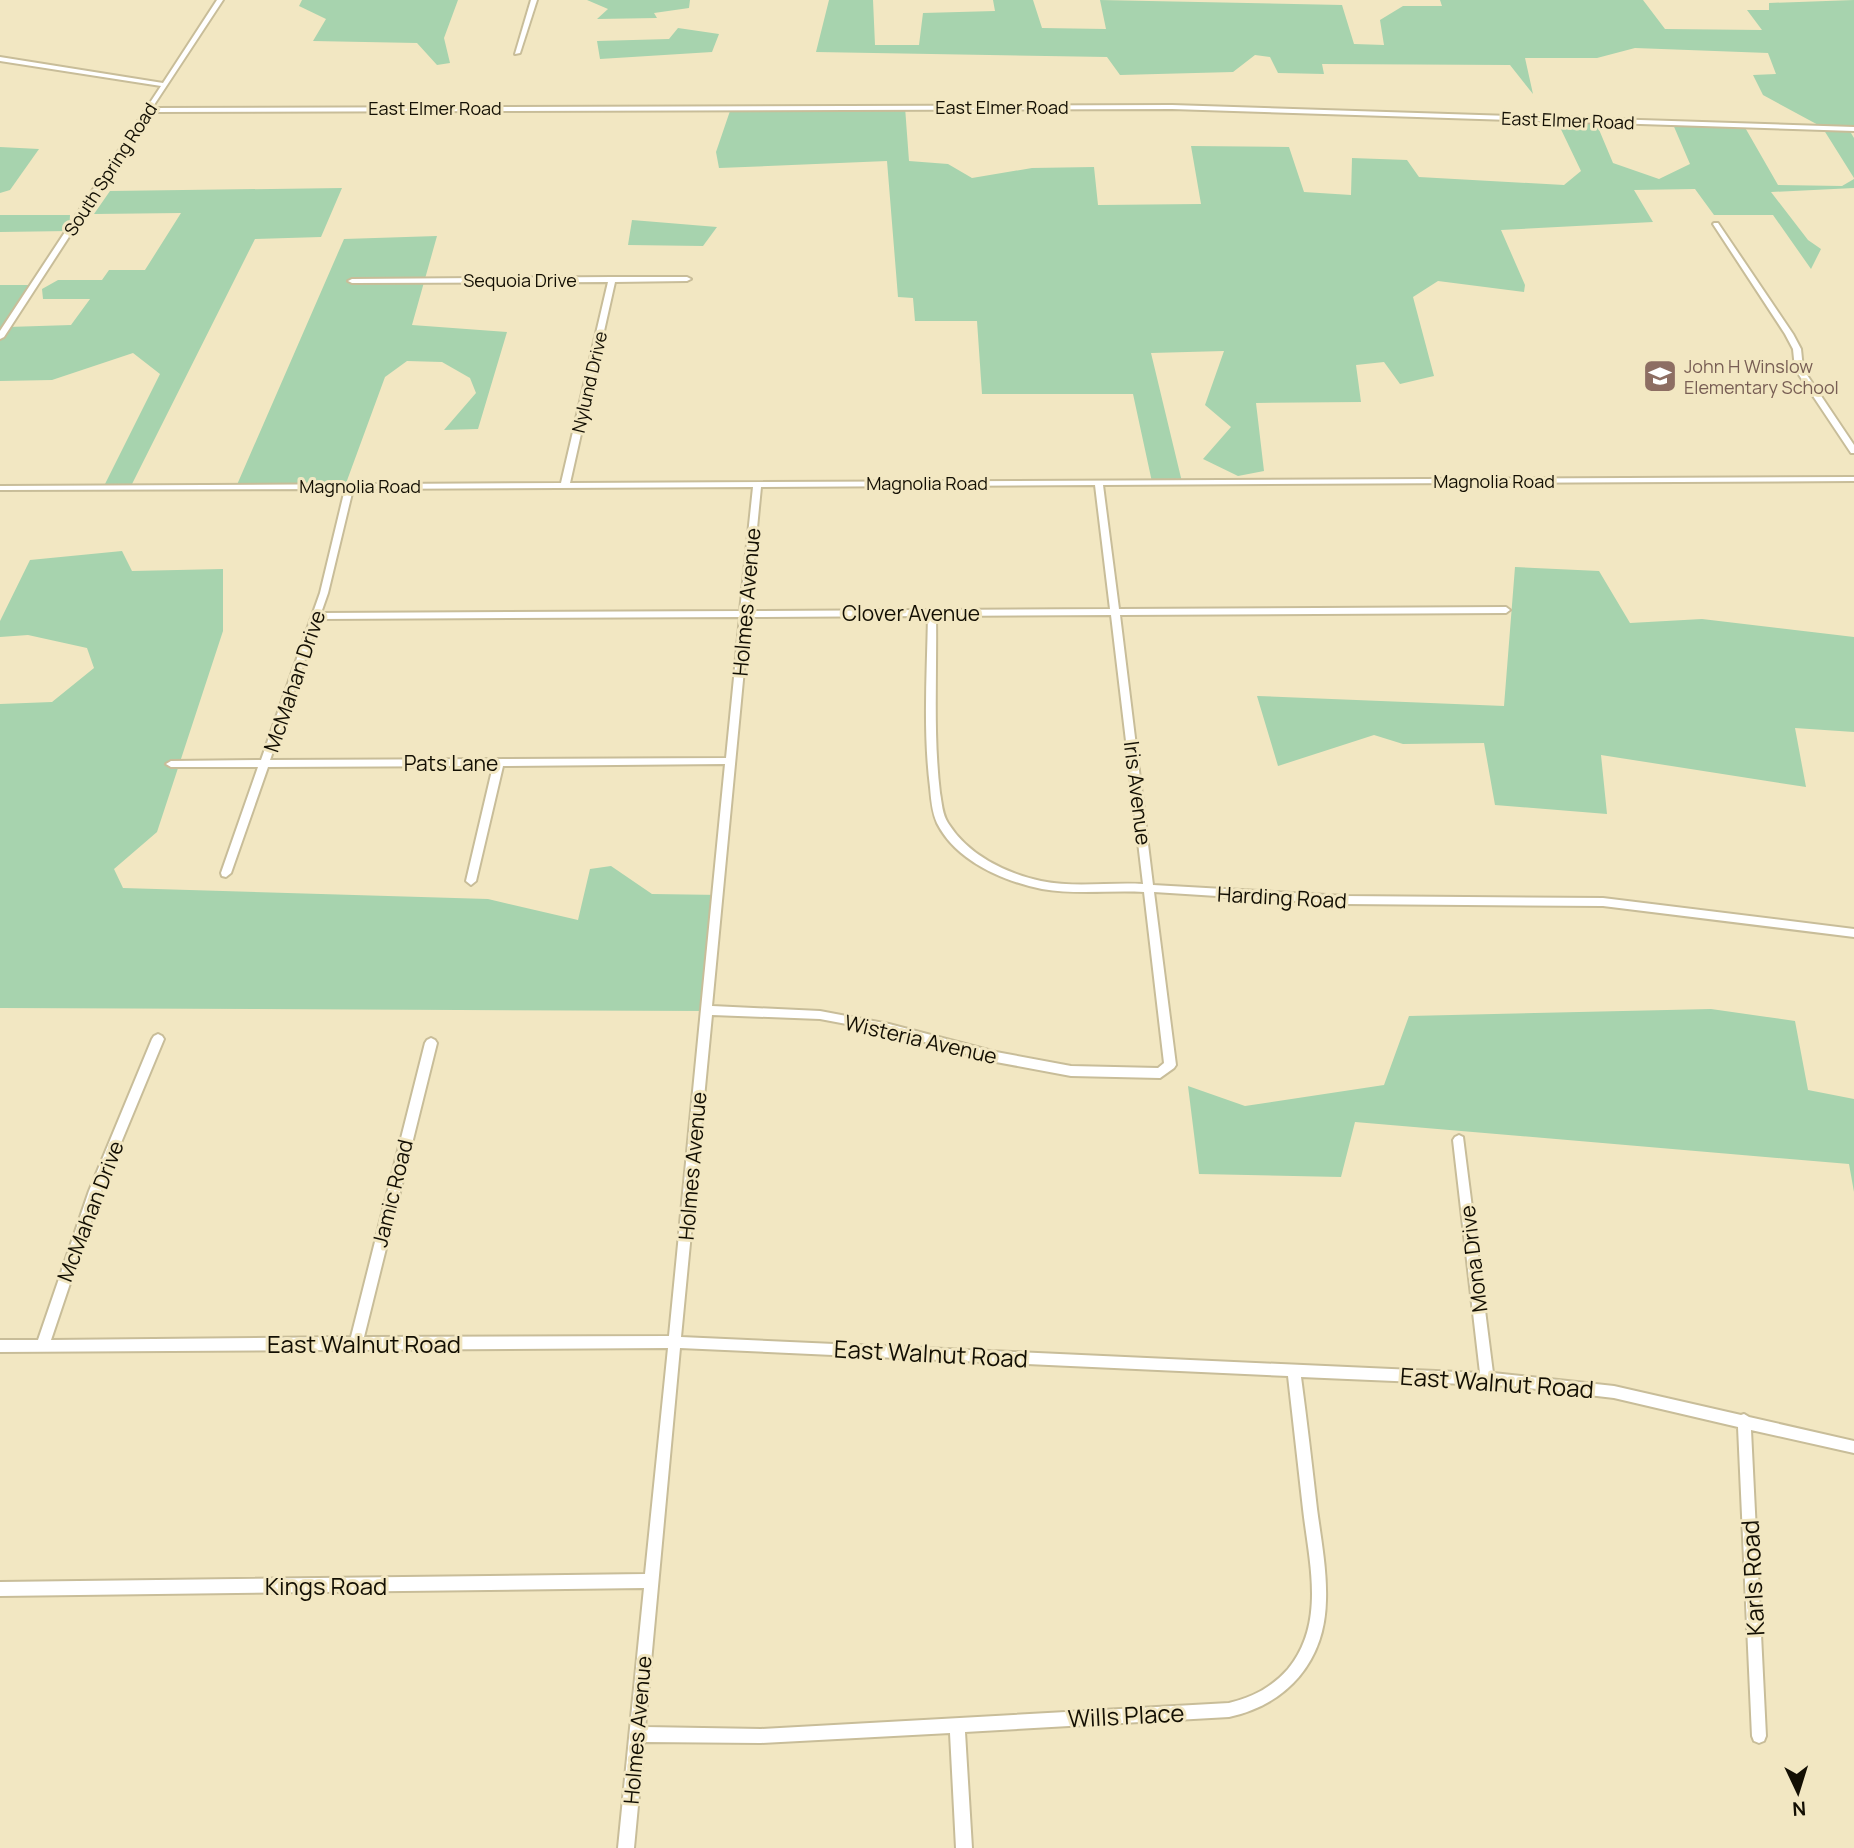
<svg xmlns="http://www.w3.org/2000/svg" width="1854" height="1848" font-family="Manrope,sans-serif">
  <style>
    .green { fill: #a7d3ae }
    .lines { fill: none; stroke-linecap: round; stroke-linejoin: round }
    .minor-casing { stroke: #c8bd99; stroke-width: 4 }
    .minor { fill: #fff; fill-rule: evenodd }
    .labels { text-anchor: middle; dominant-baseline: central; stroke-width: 6; stroke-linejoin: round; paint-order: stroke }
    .far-street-label { font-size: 18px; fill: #130f03; stroke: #f2e7c2 }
    .far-education-label { font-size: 18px; fill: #785e54; stroke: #f2e7c2; text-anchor: start }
    .street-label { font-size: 21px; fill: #130f03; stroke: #f2e7c2 }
    .near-street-label { font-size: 24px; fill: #130f03; stroke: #f2e7c2 }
  </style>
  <rect width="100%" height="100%" fill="#f2e7c2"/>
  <g class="green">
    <path d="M302,0H458L444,38L450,63L437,65L417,43L313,41L326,19L299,6Z"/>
    <path d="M587,0H690L689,8L654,13L657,18L597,19L608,9Z"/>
    <path d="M829,0H873L875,45H919L923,13L995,11L993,0H1033L1042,28L1106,29L1100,0L1342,5L1354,44L1384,45L1380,20L1403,6H1442L1440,0H1643L1665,29L1762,30L1747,10H1769V3L1854,0V126L1848,128L1854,138V178L1822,127L1763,95L1753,75L1776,74L1768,53L1635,48L1597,58H1525L1533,94L1510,65L1322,64L1324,74L1278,73L1270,57L1255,55L1233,72L1120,75L1107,57L816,52Z"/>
    <path d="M678,28L719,34L712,52L600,59L597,41L669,39Z"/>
    <path d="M905,107L909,161L948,164L972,178L1032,168L1094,167L1098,205L1201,204L1191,146L1289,147L1304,192L1351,195L1352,158L1407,160L1419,177L1564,185L1581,171L1556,119L1595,120L1613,163L1659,179L1690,164L1672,122L1743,124L1778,185L1842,186L1854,179V188L1771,192L1808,240L1821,249L1811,269L1773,215H1714L1695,189L1634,190L1653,222L1501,230L1525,285L1524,292L1438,281L1413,297L1434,376L1400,384L1384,362L1356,365L1361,402L1256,403L1264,471L1238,476L1203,459L1231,427L1205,405L1224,351L1151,353L1182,482H1152L1133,394H982L977,321H915L913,298L898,297L887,161L719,168L716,152L731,108Z"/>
    <path d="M0,147L39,149L10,190L0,193Z"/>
    <path d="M342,188L321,237L255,239L130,488H103L160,374L133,353L52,380L0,381V285H34L8,327L71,325L90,299H43L42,289L58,280H102L109,270H145L181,213L94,214L110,191Z"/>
    <path d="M0,215H70L69,231L0,232Z"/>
    <path d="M632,220L717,227L703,246L628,245Z"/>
    <path d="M437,236L412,325L507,332L478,429L444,430L476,393L470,378L442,362L407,361L385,377L345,486L236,487L344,239Z"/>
    <path d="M122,551L132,571L223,569V631L157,832L114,869L123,888L488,899L578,920L590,869L611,866L652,894L722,895L710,1011L0,1008V704L52,702L94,668L87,648L28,635L0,637V621L30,560Z"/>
    <path d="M1515,567L1599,571L1630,623L1702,619L1854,637V732L1795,728L1806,787L1601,755L1607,814L1495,805L1484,743L1403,744L1374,735L1278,766L1257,696L1504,706Z"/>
    <path d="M1711,1009L1795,1021L1808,1090L1854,1099V1192L1849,1164L1355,1122L1341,1177L1199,1174L1188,1086L1245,1106L1384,1085L1409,1016Z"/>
  </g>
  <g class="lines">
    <g class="minor-casing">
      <g id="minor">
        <path d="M217,0H223L152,108L1172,105L1854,127V131L1172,109L150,112L4,337L0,339V331L161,86L0,61V57L163,83Z"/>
        <path d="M531,0H537L520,53L515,54Z"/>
        <path d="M1714,223H1718L1793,334L1801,349L1803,369L1854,445V453H1851L1795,369L1793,349L1785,334L1713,224Z"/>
        <path d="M612,277H687L691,279L687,281L615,282L570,483L1854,477V481L1103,485L1119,609L1506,607L1510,610L1506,613L1120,615L1153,885L1344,896L1603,898L1854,929V937L1603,906L1344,904L1154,892L1176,1065L1174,1068L1160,1078L1071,1076L996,1062L889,1032L820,1019L712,1015L681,1337L1480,1373L1453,1140L1455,1137L1459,1135L1463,1137L1493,1373L1614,1386L1741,1415L1744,1414L1749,1417L1854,1441V1453L1751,1430L1766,1736L1764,1741L1759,1743L1754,1741L1752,1736L1738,1427L1614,1398L1511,1386L1301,1377C1307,1421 1312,1465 1317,1509C1321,1539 1327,1570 1326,1600C1325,1661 1288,1704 1229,1717L965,1732L972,1848H956L950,1733L761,1743L644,1742L634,1848H618L644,1588L0,1596V1582L645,1574L668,1348L0,1352V1340H38L89,1191L152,1039L154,1036L158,1034L162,1036L164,1039L101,1191L51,1340L351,1337L425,1043L427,1040L431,1038L435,1040L437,1043L364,1337L669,1336L725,764L503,766L476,881L471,885L466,881L493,766L268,767L231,873L226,877L222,876L221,873L258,767H171L166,764L171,761L261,760L320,593L345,489L0,490V486L561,483L608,282L352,283L348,281L352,279ZM1095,485L1110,609L749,611L761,487ZM753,487L740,611L321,613L328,593L353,489ZM1111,615L1143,884C1109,882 1075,888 1041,881C1005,873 968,855 948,823C942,814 942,803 940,793C933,734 937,674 936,616ZM928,616C927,672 923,731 930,787C931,799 932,812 937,823C956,861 1003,881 1042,889C1076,895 1110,890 1144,892L1164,1063L1158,1068L1071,1066L996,1052L889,1024L820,1011L712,1006L749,617ZM740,617L726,758L270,760L319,619ZM680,1348L1288,1376C1293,1420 1298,1465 1303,1509C1309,1562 1326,1623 1288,1669C1271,1688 1253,1697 1229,1703L761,1729L645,1727Z"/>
      </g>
    </g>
    <use href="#minor" class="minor"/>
  </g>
  <defs>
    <g id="school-square" transform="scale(1.75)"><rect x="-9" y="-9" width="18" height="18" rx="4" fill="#8d6e63" stroke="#f2e7c2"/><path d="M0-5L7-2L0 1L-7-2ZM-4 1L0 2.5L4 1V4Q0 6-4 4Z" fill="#fff"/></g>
  </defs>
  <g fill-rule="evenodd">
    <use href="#school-square" x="1660" y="376"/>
  </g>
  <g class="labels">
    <g class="far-street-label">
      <text x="1002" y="107">East Elmer Road</text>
      <text x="435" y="108">East Elmer Road</text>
      <text transform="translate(1568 120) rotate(2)">East Elmer Road</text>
      <text transform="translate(110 169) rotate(-57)">South Spring Road</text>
      <text x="520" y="280">Sequoia Drive</text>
      <text transform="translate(589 382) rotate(-77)">Nylund Drive</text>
      <text x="1494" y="481">Magnolia Road</text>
      <text x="927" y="483">Magnolia Road</text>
      <text x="360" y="486">Magnolia Road</text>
    </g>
    <g class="far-education-label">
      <text x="1684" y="366">John H Winslow<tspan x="1684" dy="21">Elementary School</tspan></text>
    </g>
    <g class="street-label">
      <text transform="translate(746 602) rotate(-85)">Holmes Avenue</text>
      <text x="911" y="613">Clover Avenue</text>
      <text transform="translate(294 681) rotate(-71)">McMahan Drive</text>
      <text x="451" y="763">Pats Lane</text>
      <text transform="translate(1138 793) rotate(83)">Iris Avenue</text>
      <text transform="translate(1282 897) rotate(3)">Harding Road</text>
      <text transform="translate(921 1039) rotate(13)">Wisteria Avenue</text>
      <text transform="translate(692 1166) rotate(-85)">Holmes Avenue</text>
      <text transform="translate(392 1193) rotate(-76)">Jamic Road</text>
      <text transform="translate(90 1211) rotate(-69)">McMahan Drive</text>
      <text transform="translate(1473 1259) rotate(-97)">Mona Drive</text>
      <text transform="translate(637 1730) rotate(-85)">Holmes Avenue</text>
    </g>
    <g class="near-street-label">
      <text x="364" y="1343">East Walnut Road</text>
      <text transform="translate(931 1353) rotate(3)">East Walnut Road</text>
      <text transform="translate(1497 1382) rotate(4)">East Walnut Road</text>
      <text transform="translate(1752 1578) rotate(-93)">Karls Road</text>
      <text x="326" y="1585">Kings Road</text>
      <text transform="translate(1126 1715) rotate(-3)">Wills Place</text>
    </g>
  </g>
  <g transform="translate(1798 1792) rotate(176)" stroke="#f2e7c2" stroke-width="5" paint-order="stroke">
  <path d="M0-5L12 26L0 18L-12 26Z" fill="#130f03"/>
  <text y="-10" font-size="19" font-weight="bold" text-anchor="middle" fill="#130f03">N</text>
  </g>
</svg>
